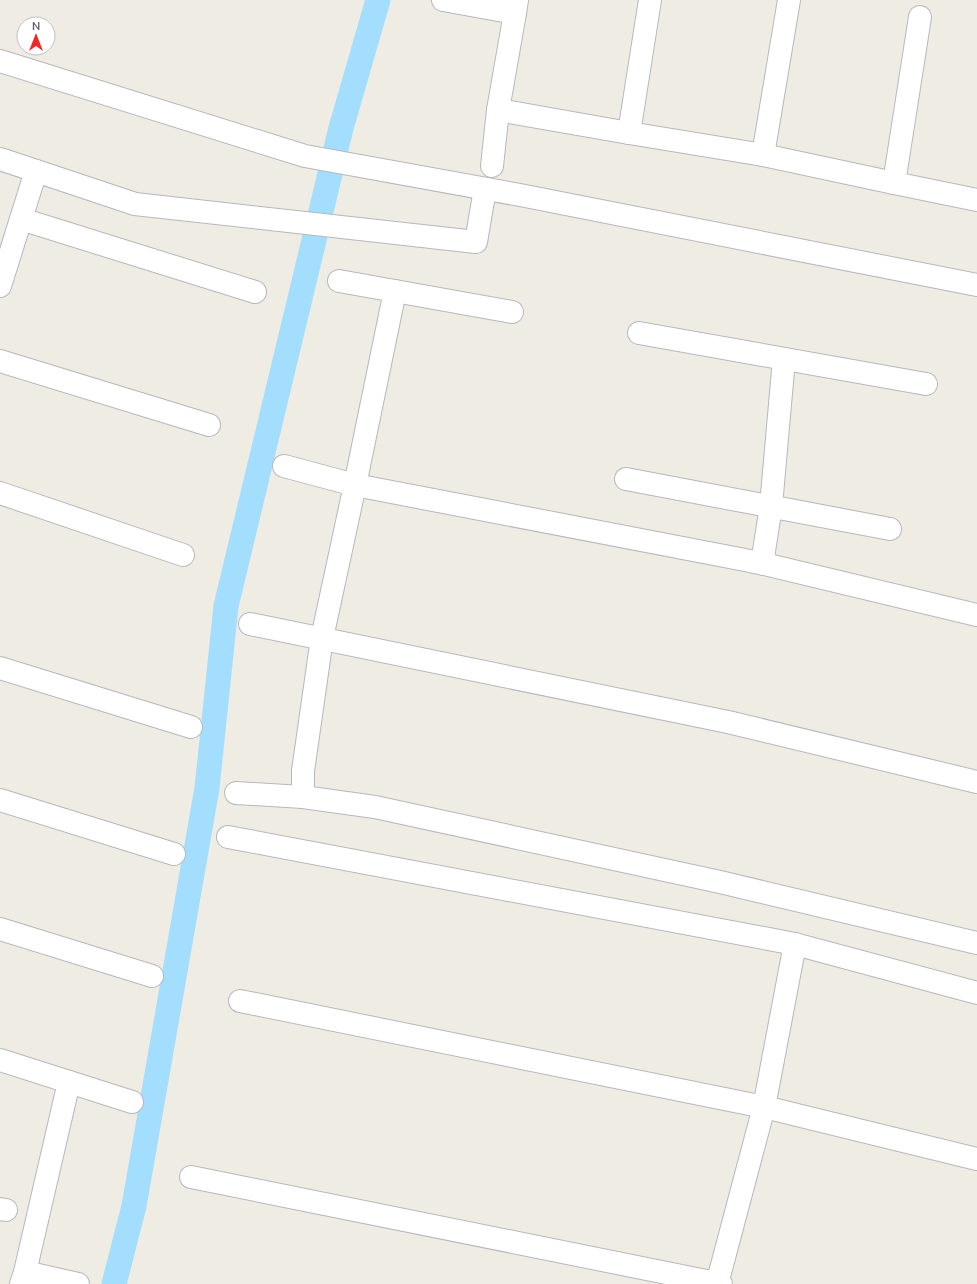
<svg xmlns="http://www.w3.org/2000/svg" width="977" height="1284" font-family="'Nunito Sans',sans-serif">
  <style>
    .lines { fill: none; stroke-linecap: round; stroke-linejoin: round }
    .canal { stroke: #a4deff; stroke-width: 25 }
    .minor-casing { stroke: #b5b8bc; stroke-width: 24 }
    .minor { stroke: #fff; stroke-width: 22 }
  </style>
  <rect width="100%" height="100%" fill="#efece4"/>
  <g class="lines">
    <path class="canal" d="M114,1284L134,1206L207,788L226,606L341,128L378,0"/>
    <g class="minor-casing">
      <g id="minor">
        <path d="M443,0L515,13L517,0"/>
        <path d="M0,61L305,156L520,195L977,285"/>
        <path d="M498,110L629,133L650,0"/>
        <path d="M629,133L763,155L789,0"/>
        <path d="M763,155L894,183L920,17"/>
        <path d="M0,159L135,204L476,242L485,189"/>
        <path d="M492,166L498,110L515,13"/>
        <path d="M894,183L977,200"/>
        <path d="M21,219L255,292"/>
        <path d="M339,281L512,312"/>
        <path d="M0,286L36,171"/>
        <path d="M639,333L926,384"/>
        <path d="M0,361L209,425"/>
        <path d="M284,466L355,485L745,560L764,564V551L771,506L784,359"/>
        <path d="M626,479L890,529"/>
        <path d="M0,493L183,555"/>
        <path d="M764,564L977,615"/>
        <path d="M250,624L728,722L977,782"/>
        <path d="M0,668L191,727"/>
        <path d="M236,793L303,797L375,807L720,882L977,943"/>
        <path d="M303,797V771L322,638L355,485L395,291"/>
        <path d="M0,800L174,854"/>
        <path d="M228,837L795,944L977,993"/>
        <path d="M0,929L152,976"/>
        <path d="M240,1001L764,1107L977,1159"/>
        <path d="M0,1060L132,1102"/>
        <path d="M191,1177L721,1284"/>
        <path d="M0,1209L6,1210"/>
        <path d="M25,1272L69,1082"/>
        <path d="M21,1284L25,1272L78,1284"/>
        <path d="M717,1284L764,1107L795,944"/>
      </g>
    </g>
    <use href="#minor" class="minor"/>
  </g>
  <g transform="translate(36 36)"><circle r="19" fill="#ffffff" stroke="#bec0c2"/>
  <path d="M0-3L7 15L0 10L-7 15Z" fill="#f42626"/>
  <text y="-6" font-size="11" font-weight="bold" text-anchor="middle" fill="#5c6166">N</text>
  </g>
</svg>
